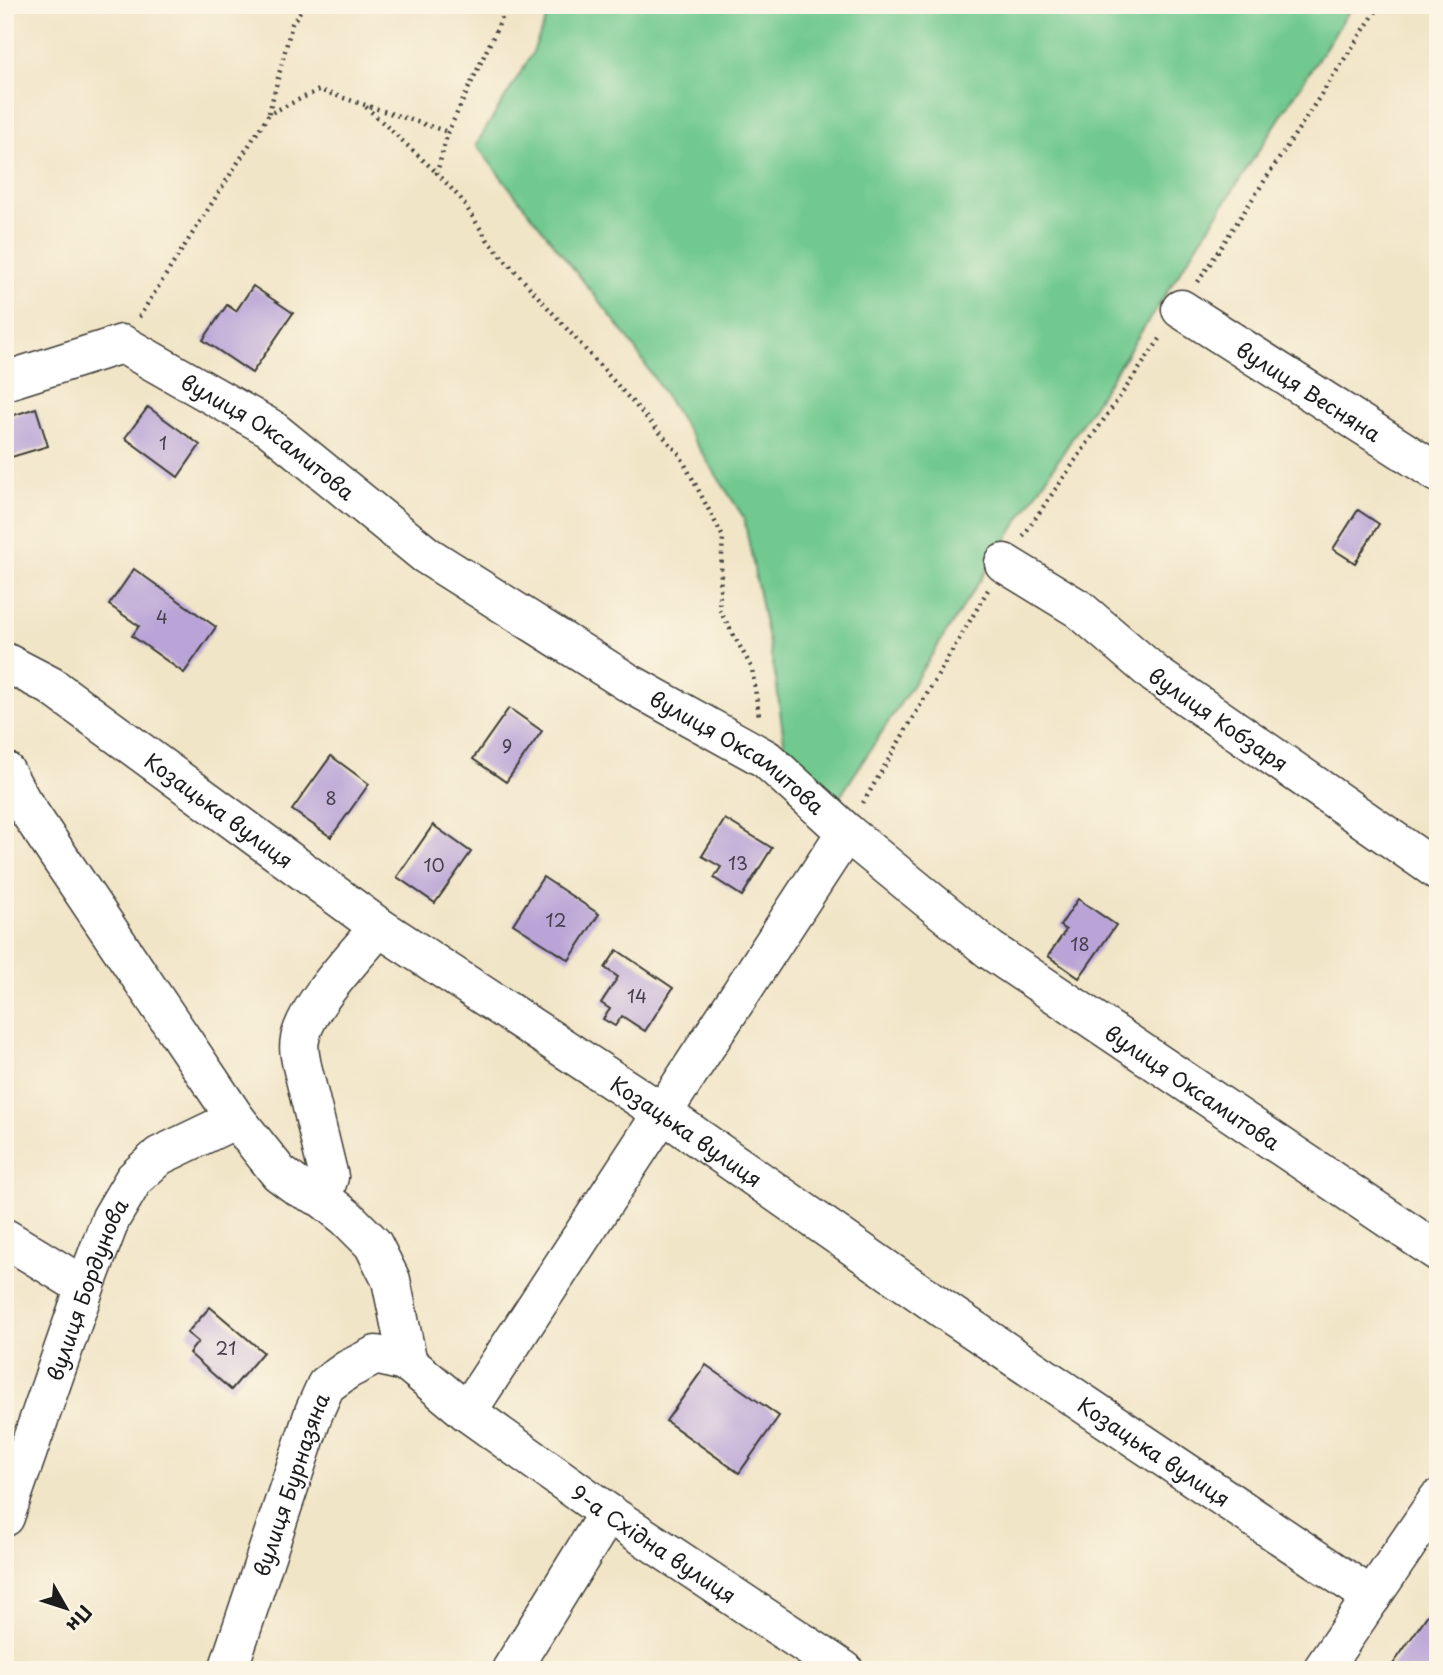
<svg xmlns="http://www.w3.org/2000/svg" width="1443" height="1675" font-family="'Playpen Sans',sans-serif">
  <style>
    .green { fill: #71c98f; stroke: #467256; stroke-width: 2 }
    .building { fill: #baa4d7 }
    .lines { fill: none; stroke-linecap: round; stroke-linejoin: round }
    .minor-casing { stroke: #3c3a36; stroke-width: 41 }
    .path { stroke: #3c3a36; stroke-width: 4.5; stroke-dasharray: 2 5; stroke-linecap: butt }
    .minor { stroke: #fff; stroke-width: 38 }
    .labels { text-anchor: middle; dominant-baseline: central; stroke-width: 5; stroke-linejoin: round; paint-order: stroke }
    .number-label { font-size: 18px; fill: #443e4b }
    .street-label { font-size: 21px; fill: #1c1c1c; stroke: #fcf5e5 }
  </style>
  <rect width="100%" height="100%" fill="#fcf5e5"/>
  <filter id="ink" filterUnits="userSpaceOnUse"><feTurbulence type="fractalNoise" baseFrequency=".0143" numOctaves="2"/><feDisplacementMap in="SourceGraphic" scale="14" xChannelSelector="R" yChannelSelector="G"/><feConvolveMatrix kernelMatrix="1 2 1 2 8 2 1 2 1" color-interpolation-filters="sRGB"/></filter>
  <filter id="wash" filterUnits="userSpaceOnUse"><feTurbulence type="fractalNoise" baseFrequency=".00686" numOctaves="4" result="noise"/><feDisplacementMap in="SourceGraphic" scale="28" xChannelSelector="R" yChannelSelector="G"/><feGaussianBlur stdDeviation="1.57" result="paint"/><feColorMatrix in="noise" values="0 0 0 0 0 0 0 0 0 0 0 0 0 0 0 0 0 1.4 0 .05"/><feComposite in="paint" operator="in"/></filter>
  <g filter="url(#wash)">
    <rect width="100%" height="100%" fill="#f1e5c7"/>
    <path class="green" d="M552,5H1353L832,809L787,764L776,680L744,518L628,338L476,145L532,54Z"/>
    <g id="blocks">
      <g class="building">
        <path d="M253,286L293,313L252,373L203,340L227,305L236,311Z"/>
        <path d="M148,407L200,445L178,477L125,438Z"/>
        <path d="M36,408L48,446L5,459V418Z"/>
        <path d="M1358,510L1379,524L1355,563L1333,549Z"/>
        <path d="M134,569L216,627L184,673L132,636L139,626L109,605Z"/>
        <path d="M509,708L542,731L506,782L473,759Z"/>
        <path d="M331,756L369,784L331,837L292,810Z"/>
        <path d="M725,819L772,848L742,896L714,878L721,867L702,856Z"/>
        <path d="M433,825L471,852L435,903L397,877Z"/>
        <path d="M543,877L599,914L569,960L513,924Z"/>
        <path d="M1078,899L1116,925L1079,978L1048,956L1066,930L1060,926Z"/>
        <path d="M617,950L673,988L645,1031L622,1016L615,1026L603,1019L610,1009L601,1003L618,977L605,968Z"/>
        <path d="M210,1307L263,1352L231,1390L189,1353L198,1342L187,1333Z"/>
        <path d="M706,1365L779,1416L739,1473L666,1421Z"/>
        <path d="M1438,1600V1670H1389Z"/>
      </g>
    </g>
  </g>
  <g filter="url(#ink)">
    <use href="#blocks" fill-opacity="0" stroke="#3c3a36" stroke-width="2"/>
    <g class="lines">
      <g class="minor-casing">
        <g id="minor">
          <path id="s1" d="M1181,309L1438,473"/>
          <path id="s2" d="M5,381L122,344L270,428L426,555L629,683L766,759L846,832L990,950L1438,1252"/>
          <path id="s3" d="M1004,563L1079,609L1156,675L1438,871"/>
          <path id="s4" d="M5,662L51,686L379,927L661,1112L953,1316L1372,1597"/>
          <path id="s5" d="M5,771L21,800L236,1119L279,1173L298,1187L322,1198L347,1218L373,1244L391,1280L408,1363L467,1412L608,1513L844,1670"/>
          <path d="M322,1198L329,1177L302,1066C300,1056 298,1048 300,1039C306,1006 357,954 379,927"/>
          <path d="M5,1238L85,1287"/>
          <path d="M467,1412L846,832"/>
          <path id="s6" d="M5,1517L85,1287L111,1218L134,1179L159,1156L236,1119"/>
          <path id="s7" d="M228,1670L314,1412L326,1385L347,1370L376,1355L408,1363"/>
          <path d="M511,1670L608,1513"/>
          <path d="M1322,1670L1438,1499"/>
        </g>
      </g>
      <g class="path">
        <path d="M508,5L448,132L437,173L461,199L489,242L680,455L723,537L719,609L752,668L759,716"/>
        <path d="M366,107L437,173"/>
        <path d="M269,113L292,24L304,5"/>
        <path d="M1198,282L1380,5"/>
        <path d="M139,317L269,114L319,90L448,132"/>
        <path d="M1023,536L1162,336"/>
        <path d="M863,803L988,590"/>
      </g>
      <use href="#minor" class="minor"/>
    </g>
  </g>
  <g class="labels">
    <g class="number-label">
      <text x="163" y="442">1</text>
      <text x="162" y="616">4</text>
      <text x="507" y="745">9</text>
      <text x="331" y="797">8</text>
      <text x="738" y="862">13</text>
      <text x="434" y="864">10</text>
      <text x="556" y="919">12</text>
      <text x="1080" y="943">18</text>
      <text x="637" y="995">14</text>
      <text x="226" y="1347">21</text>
    </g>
    <g class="street-label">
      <text stroke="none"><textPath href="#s1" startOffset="152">вулиця Весняна</textPath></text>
      <text stroke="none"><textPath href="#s2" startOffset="296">вулиця Оксамитова</textPath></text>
      <text stroke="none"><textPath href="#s3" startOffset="266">вулиця Кобзаря</textPath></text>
      <text stroke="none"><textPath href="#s2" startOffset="863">вулиця Оксамитова</textPath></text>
      <text stroke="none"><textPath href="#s4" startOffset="261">Козацька вулиця</textPath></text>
      <text stroke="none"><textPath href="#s2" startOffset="1430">вулиця Оксамитова</textPath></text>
      <text stroke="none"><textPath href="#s4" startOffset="828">Козацька вулиця</textPath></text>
      <text stroke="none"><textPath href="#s6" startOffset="242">вулиця Бордунова</textPath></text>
      <text stroke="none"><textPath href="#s4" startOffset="1395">Козацька вулиця</textPath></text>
      <text stroke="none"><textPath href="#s7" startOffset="196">вулиця Бурназяна</textPath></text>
      <text stroke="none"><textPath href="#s5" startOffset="1036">9-а Східна вулиця</textPath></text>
    </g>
  </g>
  <rect width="1443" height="1675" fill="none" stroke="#fcf5e5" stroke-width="28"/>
  <g transform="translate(66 1608) rotate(129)" stroke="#fcf5e5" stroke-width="5" paint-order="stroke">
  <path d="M0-5L12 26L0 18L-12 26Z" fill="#1c1c1c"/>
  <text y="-10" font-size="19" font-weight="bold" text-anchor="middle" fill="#1c1c1c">Пн</text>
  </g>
</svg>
